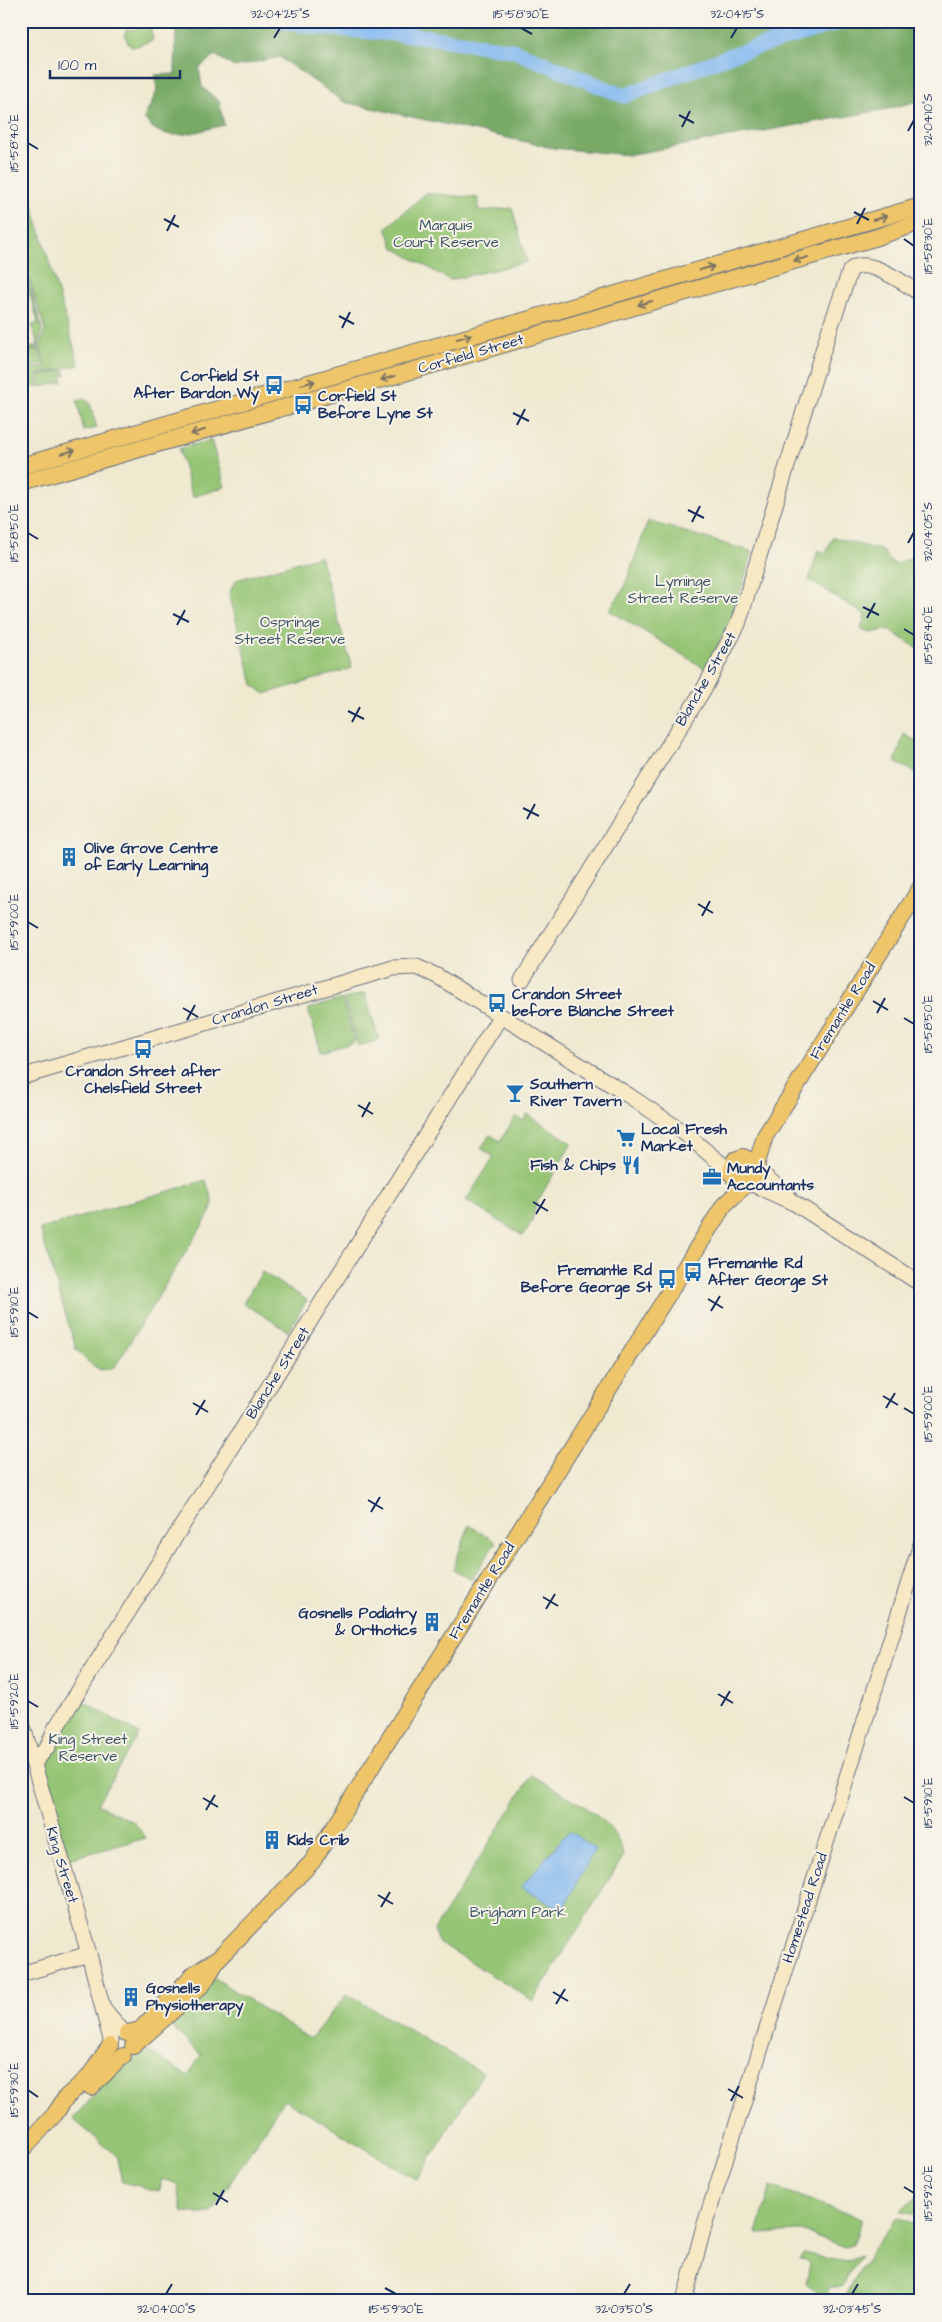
<svg xmlns="http://www.w3.org/2000/svg" width="942" height="2322" font-family="'Architects Daughter',sans-serif">
  <style>
    .green { fill: #95c575; stroke: #587a6a }
    .forest { fill: #78aa66; stroke: #4a6c62 }
    .water { fill: #81b8f0; stroke: #4e74a7 }
    .lines { fill: none; stroke-linecap: round; stroke-linejoin: round }
    .river { stroke: #81b8f0; stroke-width: 15 }
    .secondary-casing { stroke: #657086; stroke-width: 17 }
    .primary-casing { stroke: #657086; stroke-width: 18 }
    .secondary { stroke: #f8e8c3; stroke-width: 15 }
    .primary { stroke: #eec569; stroke-width: 16 }
    .oneway { stroke: #7a7263 }
    .ticks { fill: none; stroke: #1b2f5e; stroke-width: 2 }
    .labels { text-anchor: middle; dominant-baseline: central; stroke-width: 4; stroke-linejoin: round; paint-order: stroke }
    .park-label { font-size: 15px; fill: #3a5464; stroke: #f7f3e8 }
    .street-label { font-size: 15px; fill: #1b2f5e; stroke: #f7f3e8 }
    .poi-label { font-size: 15px; font-weight: bold; fill: #1b2f5e; stroke: #f7f3e8; text-anchor: start }
    .neatline { fill: none; stroke: #1b2f5e; stroke-width: 2 }
    .ticks-label { font-size: 12px; text-anchor: middle; fill: #1b2f5e }
  </style>
  <rect width="100%" height="100%" fill="#f7f3e8"/>
  <filter id="ink" filterUnits="userSpaceOnUse"><feTurbulence type="fractalNoise" baseFrequency=".02" numOctaves="2"/><feDisplacementMap in="SourceGraphic" scale="10" xChannelSelector="R" yChannelSelector="G"/><feConvolveMatrix kernelMatrix="1 2 1 2 8 2 1 2 1" color-interpolation-filters="sRGB"/></filter>
  <filter id="wash" filterUnits="userSpaceOnUse"><feTurbulence type="fractalNoise" baseFrequency=".0096" numOctaves="4" result="noise"/><feDisplacementMap in="SourceGraphic" scale="20" xChannelSelector="R" yChannelSelector="G"/><feGaussianBlur stdDeviation="1.12" result="paint"/><feColorMatrix in="noise" values="0 0 0 0 0 0 0 0 0 0 0 0 0 0 0 0 0 1.4 0 .05"/><feComposite in="paint" operator="in"/></filter>
  <g filter="url(#wash)">
    <rect width="100%" height="100%" fill="#efe9d0"/>
    <g class="green">
      <path d="M148,23L150,25L153,40L134,47L128,44L125,34L126,30L138,29Z"/>
      <path d="M21,164L79,365L36,375L38,389L37,386L24,389L23,383L29,381L26,371L45,366L40,347L45,330L30,281L21,278Z"/>
      <path d="M426,193L478,198V211L512,208L527,262L450,280L394,248L386,228Z"/>
      <path d="M21,279L29,282L42,330L38,348L22,353L21,341L23,340L26,349L38,345L32,325L38,323L29,291L21,292Z"/>
      <path d="M39,349L43,364L26,369L22,354Z"/>
      <path d="M64,370L66,375L62,376L63,382L41,387L38,376Z"/>
      <path d="M85,398L90,403L97,428L84,431L77,401Z"/>
      <path d="M211,440L225,487L192,497L179,449Z"/>
      <path d="M648,521L753,552L732,616L706,669L609,610L623,590Z"/>
      <path d="M833,537L883,551L890,562L897,564L909,558L921,561V650L887,629L872,633L863,631L861,628L865,615L809,580L818,550L826,553Z"/>
      <path d="M320,556L352,668L265,694L253,685L229,593L236,580Z"/>
      <path d="M904,734L921,744V775L895,762Z"/>
      <path d="M365,993L379,1040L358,1046L344,999Z"/>
      <path d="M342,999L355,1042L321,1052L308,1009Z"/>
      <path d="M527,1114L572,1143L536,1204L532,1221L523,1236L466,1200L494,1157L481,1148L490,1135L500,1141L516,1116L523,1121Z"/>
      <path d="M206,1180L213,1203L210,1213L114,1368L100,1370L87,1361L76,1349L40,1229Z"/>
      <path d="M262,1272L307,1300L288,1331L243,1303Z"/>
      <path d="M469,1525L496,1542L471,1580L453,1569Z"/>
      <path d="M76,1697L139,1734L97,1804L134,1822L146,1838L61,1861L34,1763Z"/>
      <path d="M532,1775C561,1794 620,1818 623,1857L533,2001L437,1941L434,1930Z"/>
      <path d="M214,1978L310,2039L347,1994L483,2073L417,2180L284,2099L211,2213H183L177,2184L162,2179L159,2191L122,2182L116,2155L73,2119L115,2072L131,2061L142,2047L188,2076L201,2055L167,2022Z"/>
      <path d="M771,2186L862,2219L853,2245L846,2247L801,2231L757,2233Z"/>
      <path d="M921,2192V2217L901,2211Z"/>
      <path d="M898,2217L921,2227V2301H841L873,2249Z"/>
      <path d="M803,2253L846,2261L860,2255L842,2287H829L827,2295L818,2292L806,2283L810,2264L806,2260L800,2259Z"/>
    </g>
    <path class="forest" d="M161,21H921V100L888,109L628,155L553,148L344,102L279,57L234,67L215,55L199,68L202,87L219,101L224,125C195,131 163,147 144,118L157,91L155,75L175,74L176,30Z"/>
    <path class="water" d="M569,1831L595,1849L562,1911L521,1887Z"/>
    <g class="lines">
      <path class="river" d="M281,21L321,28L421,36L512,50L624,96L734,54L844,21"/>
    </g>
  </g>
  <g filter="url(#ink)">
    <g class="lines">
      <g class="secondary-casing">
        <g id="secondary">
          <path d="M522,980L705,687L738,624L828,334L850,271C865,254 905,284 921,294"/>
          <path d="M21,1077L393,968L417,967L437,976L628,1095L683,1132L731,1172"/>
          <path d="M757,1170L788,1195"/>
          <path d="M748,1182L796,1204L921,1284"/>
          <path d="M21,1720L89,1954L111,2040"/>
          <path d="M34,1763L48,1746L55,1729L500,1017"/>
          <path d="M21,1974L89,1954"/>
          <path d="M104,2009L123,2032"/>
          <path d="M684,2301L703,2230L921,1544"/>
        </g>
      </g>
      <g class="primary-casing">
        <g id="primary">
          <path d="M21,466L921,206"/>
          <path d="M21,483L874,238L921,222"/>
          <path d="M756,1166L765,1136L921,887"/>
          <path d="M127,2033L140,2030L194,1974L216,1960"/>
          <path d="M133,2046L203,1984L218,1959L312,1862L724,1205L756,1175L754,1162L743,1157L735,1160L731,1172L735,1179L746,1183"/>
          <path d="M91,2087L123,2056"/>
          <path d="M21,2151L55,2114L66,2097L88,2078L110,2046"/>
        </g>
      </g>
      <use href="#secondary" class="secondary"/>
      <use href="#primary" class="primary"/>
    </g>
    <defs><path id="oneway-shaft" d="M-6 0H5M1.5-3L5.5 0L1.5 3" fill="none" stroke-width="1.6" stroke-linecap="round" stroke-linejoin="round" transform="scale(1.25)"/></defs>
    <g class="oneway">
      <use href="#oneway-shaft" transform="translate(880 218) rotate(-16)"/>
      <use href="#oneway-shaft" transform="translate(801 259) rotate(164)"/>
      <use href="#oneway-shaft" transform="translate(707 268) rotate(-16)"/>
      <use href="#oneway-shaft" transform="translate(645 303) rotate(164)"/>
      <use href="#oneway-shaft" transform="translate(464 337) rotate(-16)"/>
      <use href="#oneway-shaft" transform="translate(388 378) rotate(164)"/>
      <use href="#oneway-shaft" transform="translate(308 383) rotate(-16)"/>
      <use href="#oneway-shaft" transform="translate(198 432) rotate(163)"/>
      <use href="#oneway-shaft" transform="translate(68 452) rotate(-16)"/>
    </g>
  </g>
  <path class="ticks" d="M521,28L532,34M274,38L280,28M731,38L737,28M679,115L694,123M682,127L690,111M908,131L914,120M28,143L38,149M854,212L869,220M164,219L179,227M857,224L865,208M167,231L175,215M904,239L914,246M339,316L354,324M342,328L350,312M513,413L529,421M517,425L525,409M688,510L704,518M692,522L700,506M28,533L38,539M908,543L914,532M863,607L879,615M173,614L189,622M867,618L875,603M177,625L185,610M904,629L914,635M348,711L364,719M352,722L360,707M523,808L539,816M527,819L535,804M698,904L713,913M702,916L710,901M28,922L38,928M873,1001L888,1010M183,1008L198,1017M877,1013L885,998M904,1018L914,1024M187,1020L195,1005M358,1105L373,1114M362,1117L370,1102M533,1202L548,1211M536,1214L545,1199M708,1299L723,1308M711,1311L720,1296M28,1312L38,1318M883,1396L898,1405M193,1403L208,1412M886,1408L895,1393M904,1408L914,1414M196,1415L205,1400M368,1500L383,1509M371,1512L380,1497M543,1597L558,1606M546,1609L555,1594M718,1694L733,1703M28,1701L38,1707M721,1706L730,1691M904,1797L914,1803M203,1798L218,1807M206,1810L215,1795M378,1895L393,1904M381,1907L390,1892M553,1992L568,2001M556,2004L565,1989M728,2089L743,2098M28,2090L38,2097M731,2101L739,2086M904,2187L914,2193M213,2193L228,2202M216,2205L224,2190M385,2288L396,2294M166,2294L172,2284M624,2294L630,2284M852,2294L858,2284"/>
  <defs>
    <g id="bus-bare" transform="scale(1.5)"><path d="M-5-6H5V4H4V6H2V4H-2V6H-4V4H-5ZM-3.5-4V0h7V-4ZM-3.5 1.2v1.5H-2V1.2ZM2 1.2v1.5H3.5V1.2Z" fill="#1f6fb2" stroke="#f7f3e8" stroke-width="2.5" paint-order="stroke"/></g>
    <g id="building-bare" transform="scale(1.5)"><path d="M-4-6H4V6H1V3H-1V6H-4ZM-2.5-4.3h1.7v1.8h-1.7ZM.8-4.3h1.7v1.8H.8ZM-2.5-1h1.7V.8h-1.7ZM.8-1h1.7V.8H.8Z" fill="#1f6fb2" stroke="#f7f3e8" stroke-width="2.5" paint-order="stroke"/></g>
    <g id="bar-bare" transform="scale(1.5)"><path d="M-6-5H6L.8 .8V4.5H3.5V6h-7V4.5H-.8V.8Z" fill="#1f6fb2" stroke="#f7f3e8" stroke-width="2.5" paint-order="stroke"/></g>
    <g id="supermarket-bare" transform="scale(1.5)"><path d="M-6-5.5h2.5l.6 2H6L4.5 2H-2.5L-4.4-4H-6ZM-1.5 3.2a1.3 1.3 0 1 0 .1 0ZM3 3.2a1.3 1.3 0 1 0 .1 0Z" fill="#1f6fb2" stroke="#f7f3e8" stroke-width="2.5" paint-order="stroke"/></g>
    <g id="restaurant-bare" transform="scale(1.5)"><path d="M-5-6h1v4h1v-4h1v4h1v-4h1v5L-1.5 .5V6h-2V.5L-5-1ZM5-6V6H3V1.5H1.5Q1.5-4 5-6Z" fill="#1f6fb2" stroke="#f7f3e8" stroke-width="2.5" paint-order="stroke"/></g>
    <g id="office-bare" transform="scale(1.5)"><path d="M-6-3h4V-5.5h4V-3h4V5H-6ZM-1-4.5V-3h2v-1.5ZM-6 0V1H6V0Z" fill="#1f6fb2" stroke="#f7f3e8" stroke-width="2.5" paint-order="stroke"/></g>
  </defs>
  <g fill-rule="evenodd">
    <use href="#bus-bare" x="274" y="385"/>
    <use href="#bus-bare" x="303" y="405"/>
    <use href="#building-bare" x="69" y="857"/>
    <use href="#bus-bare" x="497" y="1003"/>
    <use href="#bus-bare" x="143" y="1049"/>
    <use href="#bar-bare" x="515" y="1093"/>
    <use href="#supermarket-bare" x="626" y="1138"/>
    <use href="#restaurant-bare" x="631" y="1165"/>
    <use href="#office-bare" x="712" y="1177"/>
    <use href="#bus-bare" x="693" y="1272"/>
    <use href="#bus-bare" x="667" y="1279"/>
    <use href="#building-bare" x="432" y="1622"/>
    <use href="#building-bare" x="272" y="1840"/>
    <use href="#building-bare" x="131" y="1997"/>
  </g>
  <g class="labels">
    <g class="park-label">
      <text x="446" y="225">Marquis<tspan x="446" dy="17">Court Reserve</tspan></text>
      <text x="683" y="581">Lyminge<tspan x="683" dy="17">Street Reserve</tspan></text>
      <text x="290" y="622">Ospringe<tspan x="290" dy="17">Street Reserve</tspan></text>
      <text x="88" y="1739">King Street<tspan x="88" dy="17">Reserve</tspan></text>
      <text x="518" y="1912">Brigham Park</text>
    </g>
    <g class="street-label">
      <text transform="translate(471 354) rotate(-16)">Corfield Street</text>
      <text transform="translate(706 679) rotate(-60)">Blanche Street</text>
      <text transform="translate(265 1005) rotate(-17)">Crandon Street</text>
      <text transform="translate(843 1011) rotate(-58)">Fremantle Road</text>
      <text transform="translate(278 1373) rotate(-58)">Blanche Street</text>
      <text transform="translate(482 1591) rotate(-58)">Fremantle Road</text>
      <text transform="translate(62 1865) rotate(73)">King Street</text>
      <text transform="translate(805 1908) rotate(-72)">Homestead Road</text>
    </g>
    <g class="poi-label">
      <text x="259" y="376" text-anchor="end">Corfield St<tspan x="259" dy="17">After Bardon Wy</tspan></text>
      <text x="318" y="396">Corfield St<tspan x="318" dy="17">Before Lyne St</tspan></text>
      <text x="84" y="848">Olive Grove Centre<tspan x="84" dy="17">of Early Learning</tspan></text>
      <text x="512" y="994">Crandon Street<tspan x="512" dy="17">before Blanche Street</tspan></text>
      <text x="143" y="1071" text-anchor="middle">Crandon Street after<tspan x="143" dy="17">Chelsfield Street</tspan></text>
      <text x="530" y="1084">Southern<tspan x="530" dy="17">River Tavern</tspan></text>
      <text x="641" y="1129">Local Fresh<tspan x="641" dy="17">Market</tspan></text>
      <text x="616" y="1165" text-anchor="end">Fish &amp; Chips</text>
      <text x="727" y="1168">Mundy<tspan x="727" dy="17">Accountants</tspan></text>
      <text x="708" y="1263">Fremantle Rd<tspan x="708" dy="17">After George St</tspan></text>
      <text x="652" y="1270" text-anchor="end">Fremantle Rd<tspan x="652" dy="17">Before George St</tspan></text>
      <text x="417" y="1613" text-anchor="end">Gosnells Podiatry<tspan x="417" dy="17">&amp; Orthotics</tspan></text>
      <text x="287" y="1840">Kids Crib</text>
      <text x="146" y="1988">Gosnells<tspan x="146" dy="17">Physiotherapy</tspan></text>
    </g>
  </g>
  <rect width="942" height="2322" fill="none" stroke="#f7f3e8" stroke-width="55"/>
  <path d="M50 70v8h130v-8" fill="none" stroke="#1b2f5e" stroke-width="2.5"/>
  <text x="58" y="70" font-size="15" fill="#1b2f5e" stroke="#f7f3e8" stroke-width="4" paint-order="stroke">100 m</text>
  <rect x="28" y="28" width="886" height="2266" class="neatline"/>
  <g class="ticks-label">
    <text x="280" y="18">32°04'25"S</text>
    <text x="521" y="18">115°58'30"E</text>
    <text x="737" y="18">32°04'15"S</text>
    <text transform="translate(928 120) rotate(-90)" y="4">32°04'10"S</text>
    <text transform="translate(14 143) rotate(-90)" y="4">115°58'40"E</text>
    <text transform="translate(928 246) rotate(-90)" y="4">115°58'30"E</text>
    <text transform="translate(928 532) rotate(-90)" y="4">32°04'05"S</text>
    <text transform="translate(14 533) rotate(-90)" y="4">115°58'50"E</text>
    <text transform="translate(928 635) rotate(-90)" y="4">115°58'40"E</text>
    <text transform="translate(14 922) rotate(-90)" y="4">115°59'00"E</text>
    <text transform="translate(928 1024) rotate(-90)" y="4">115°58'50"E</text>
    <text transform="translate(14 1312) rotate(-90)" y="4">115°59'10"E</text>
    <text transform="translate(928 1414) rotate(-90)" y="4">115°59'00"E</text>
    <text transform="translate(14 1701) rotate(-90)" y="4">115°59'20"E</text>
    <text transform="translate(928 1803) rotate(-90)" y="4">115°59'10"E</text>
    <text transform="translate(14 2090) rotate(-90)" y="4">115°59'30"E</text>
    <text transform="translate(928 2193) rotate(-90)" y="4">115°59'20"E</text>
    <text x="166" y="2313">32°04'00"S</text>
    <text x="396" y="2313">115°59'30"E</text>
    <text x="624" y="2313">32°03'50"S</text>
    <text x="852" y="2313">32°03'45"S</text>
  </g>
</svg>
